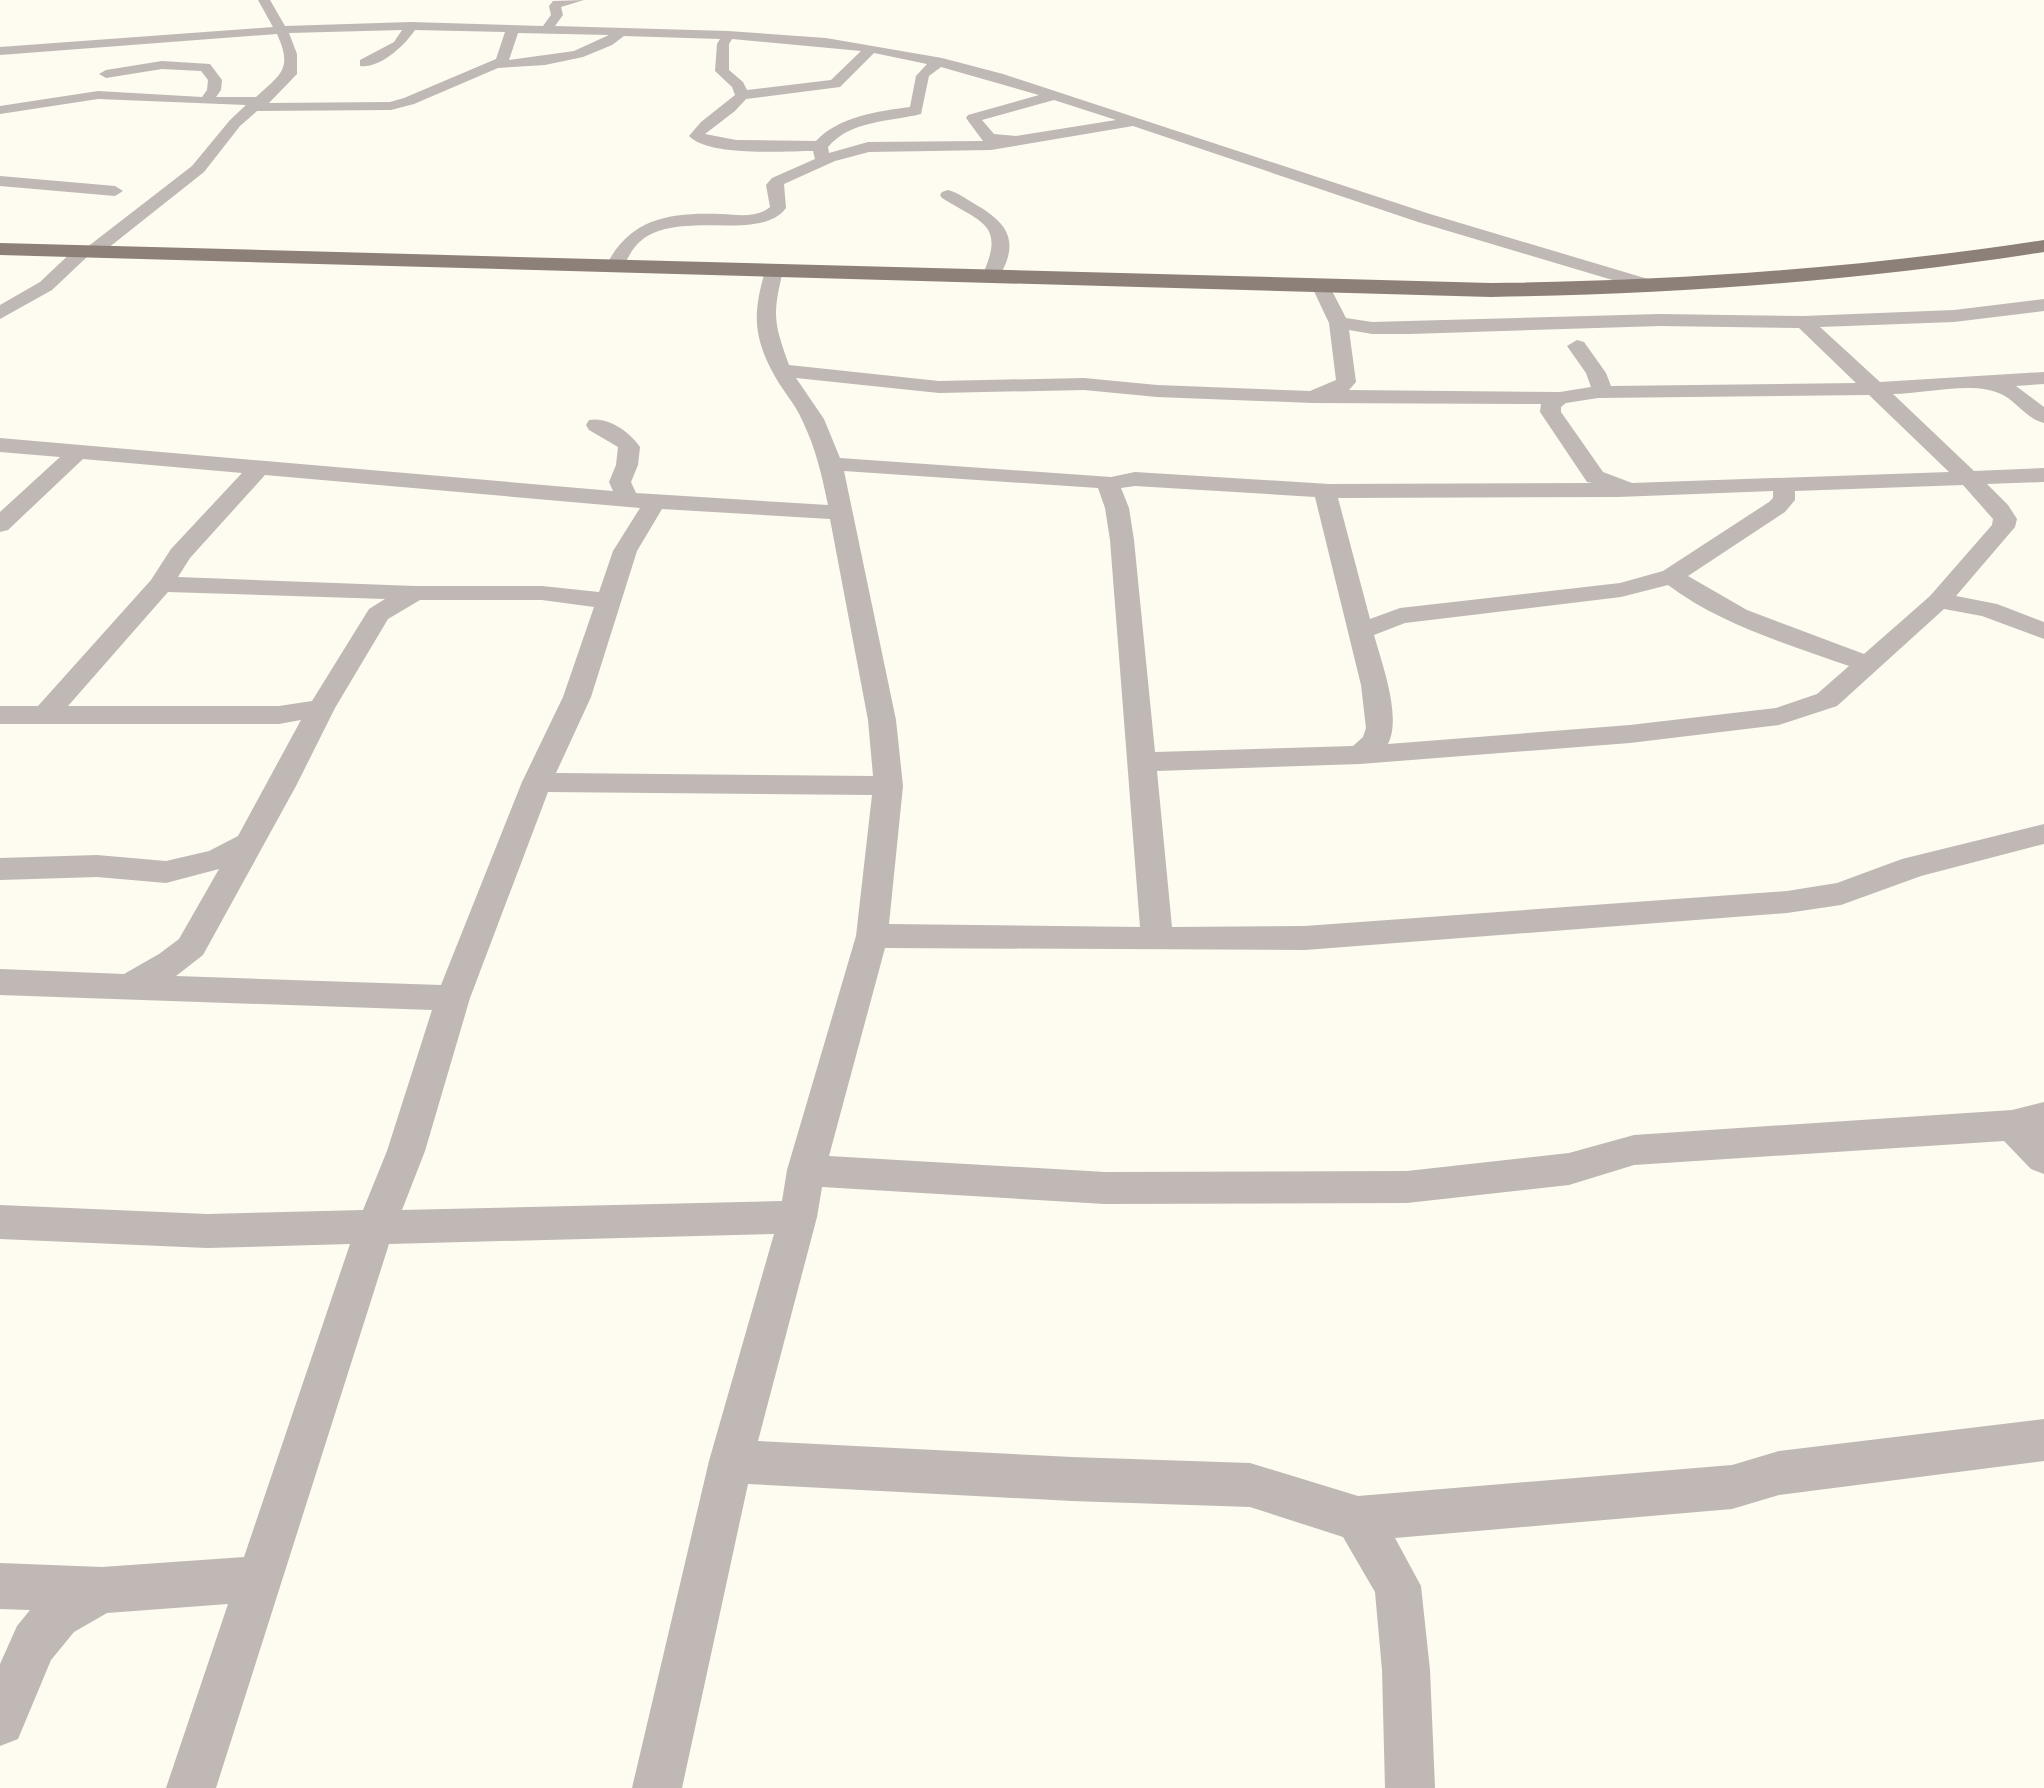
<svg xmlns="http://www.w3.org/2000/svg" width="2044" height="1788" font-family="'Public Sans',sans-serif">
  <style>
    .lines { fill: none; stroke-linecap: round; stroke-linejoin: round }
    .minor { fill: #bfb8b4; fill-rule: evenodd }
    .major { fill: #8d8079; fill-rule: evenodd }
  </style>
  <rect width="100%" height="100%" fill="#fefbf1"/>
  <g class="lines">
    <g class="minor">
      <path d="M258,0H270L285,26L411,22L543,26L551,15L549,6L553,1L584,0L561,7L563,15L555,26L728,31L826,38L942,58L1003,74L1430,214L1658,282L1661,286L1658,290H1646L1418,222L1133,126L991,150L869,152L835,161L784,184L786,208C761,242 683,210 643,239C632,247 628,259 621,270L615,271L606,266C630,217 672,212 722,214C738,215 757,218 770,207L766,185L772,178L815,159L813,151C784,151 709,157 689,136L701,122L735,95L732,87L715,71L717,44L720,39L624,36L612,45L583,57L545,65L498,68L414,104L391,110L257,111L240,126L204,172L98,256H88L52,290L0,319V305L40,282L76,248H86L192,166L230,120L246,105L98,99L0,114V106L98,91L202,97L207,90L208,80L201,71L162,69L106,78L99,74L106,70L162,61L210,64L222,80L221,90L216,97H256C281,74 293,69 277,34L0,55V47L273,27ZM402,30L394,42L360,60V66C380,69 405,45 415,30L505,32L496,59L404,98L390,102L269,103L297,74V54L289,33ZM518,33L609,35L574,51L509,60ZM732,39L861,51L831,80L747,90L743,82L729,70V44ZM874,53L927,64L916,76L910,107C878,111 838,117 816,141L736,140L705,134L735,111L746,99L840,87ZM941,67L1039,95L968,115L966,118L983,141L868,142L829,153L828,147C851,120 889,122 921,114L929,76ZM1054,100L1116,120L1016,136L994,134L982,120Z"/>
      <path d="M0,176L115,186L123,191L115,196L0,186Z"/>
      <path d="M948,190C957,192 965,198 973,203C1009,223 1021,242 997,280H985L982,276C1006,224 982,223 942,198L940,195L942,192Z"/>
      <path d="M774,266L783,271C772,315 774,323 789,365L939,381L1084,378L1157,385L1310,391L1336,380L1329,323L1312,287L1321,282L1330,287L1346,318L1372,322L1660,314L1804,316L1954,310L2044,299V311L1954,322L1820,327L1880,382L2044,372V384L2016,386L2044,407V423C2027,419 2018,403 2003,395C1975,380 1925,394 1893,394L1974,471L2044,468V482L1987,484L2008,505L2017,519L2015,527L1956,596L1997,604L2044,622V639L1982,616L1944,609L1837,706L1779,725L1630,743L1360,764L1157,771L1172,927L1305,926L1787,891L1837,883L1902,859L2044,824V844L1921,876L1841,905L1787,913L1305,950L885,948L829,1156L1105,1172L1407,1171L1569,1153L1634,1135L2012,1110L2044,1102V1174L2031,1169L2004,1141L1634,1165L1569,1185L1407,1203L1105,1204L822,1187L817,1217L758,1441L1072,1457L1250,1463L1358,1496L1732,1465L1779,1451L2044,1419V1461L1779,1495L1732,1509L1395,1538L1421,1586L1430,1670L1435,1788H1385L1382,1670L1375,1592L1343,1537L1250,1507L1072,1501L748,1484L682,1788H632L709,1461L774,1234L389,1244L216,1788H166L228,1604L107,1613L74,1632L51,1660L18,1739L0,1746V1664L17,1626L30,1610L0,1609V1563L102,1567L244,1557L350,1244L207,1248L0,1239V1205L207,1214L363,1210L387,1151L432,1010L0,995V969L124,974L159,954L179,939L219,869L166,883L97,877L0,880V858L97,855L166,861L209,851L238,836L301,720L279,724H0V706H38L151,580L171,549L242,473L83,459L8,530L0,532V512L60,457L0,452V438L613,491L609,482L616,465L618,447L589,430L586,425L589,420C608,416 630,432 640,447L638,465L631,482L636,493L828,505C822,476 816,449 803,422C795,403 781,389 772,371C752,333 754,310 765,271ZM1660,326L1799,328L1856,383L1611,386L1606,373L1584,342L1577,340L1567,346L1586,373L1591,387L1560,392L1349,390L1356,382L1349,330L1372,334H1410ZM796,378L939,393L1084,390L1157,397L1312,403L1541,404L1540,412L1587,482L1592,483L1329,484L1135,472L1111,477L840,458L824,419ZM1869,395L1949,472L1632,483L1603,472L1561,412V407L1566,403L1598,398ZM844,471L1098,488L1105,508L1110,540L1140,927L889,924L903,786L896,720ZM265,475L640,508L613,551L599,592L542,586H415L178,577L190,558ZM1963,485L1993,519L1992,525L1930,596L1864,654L1747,610L1688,576L1785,512L1795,500V491ZM1135,486L1315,497L1361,685L1366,728L1363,737L1353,746L1155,752L1134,540L1129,508L1121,488ZM1773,491V498L1769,502L1663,571L1620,583L1400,608L1370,619L1338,498L1618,497ZM662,509L830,519L868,720L873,776L556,773L591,697L637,551ZM1668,585C1721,625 1788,644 1849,666L1817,694L1776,708L1630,725L1388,744C1402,717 1382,664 1374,635L1405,623L1621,597ZM168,592L385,599L369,609L312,701L279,706H68ZM420,600H542L594,607L563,697L522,782L441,985L176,976L203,955L296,786L335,708L388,619ZM548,792L872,795L856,936L787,1170L782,1201L402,1210L425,1151L470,998Z"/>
    </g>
    <path class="major" d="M2044,240V252C1860,281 1677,294 1491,297L0,255V243L1491,283C1677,281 1860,268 2044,240Z"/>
  </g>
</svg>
